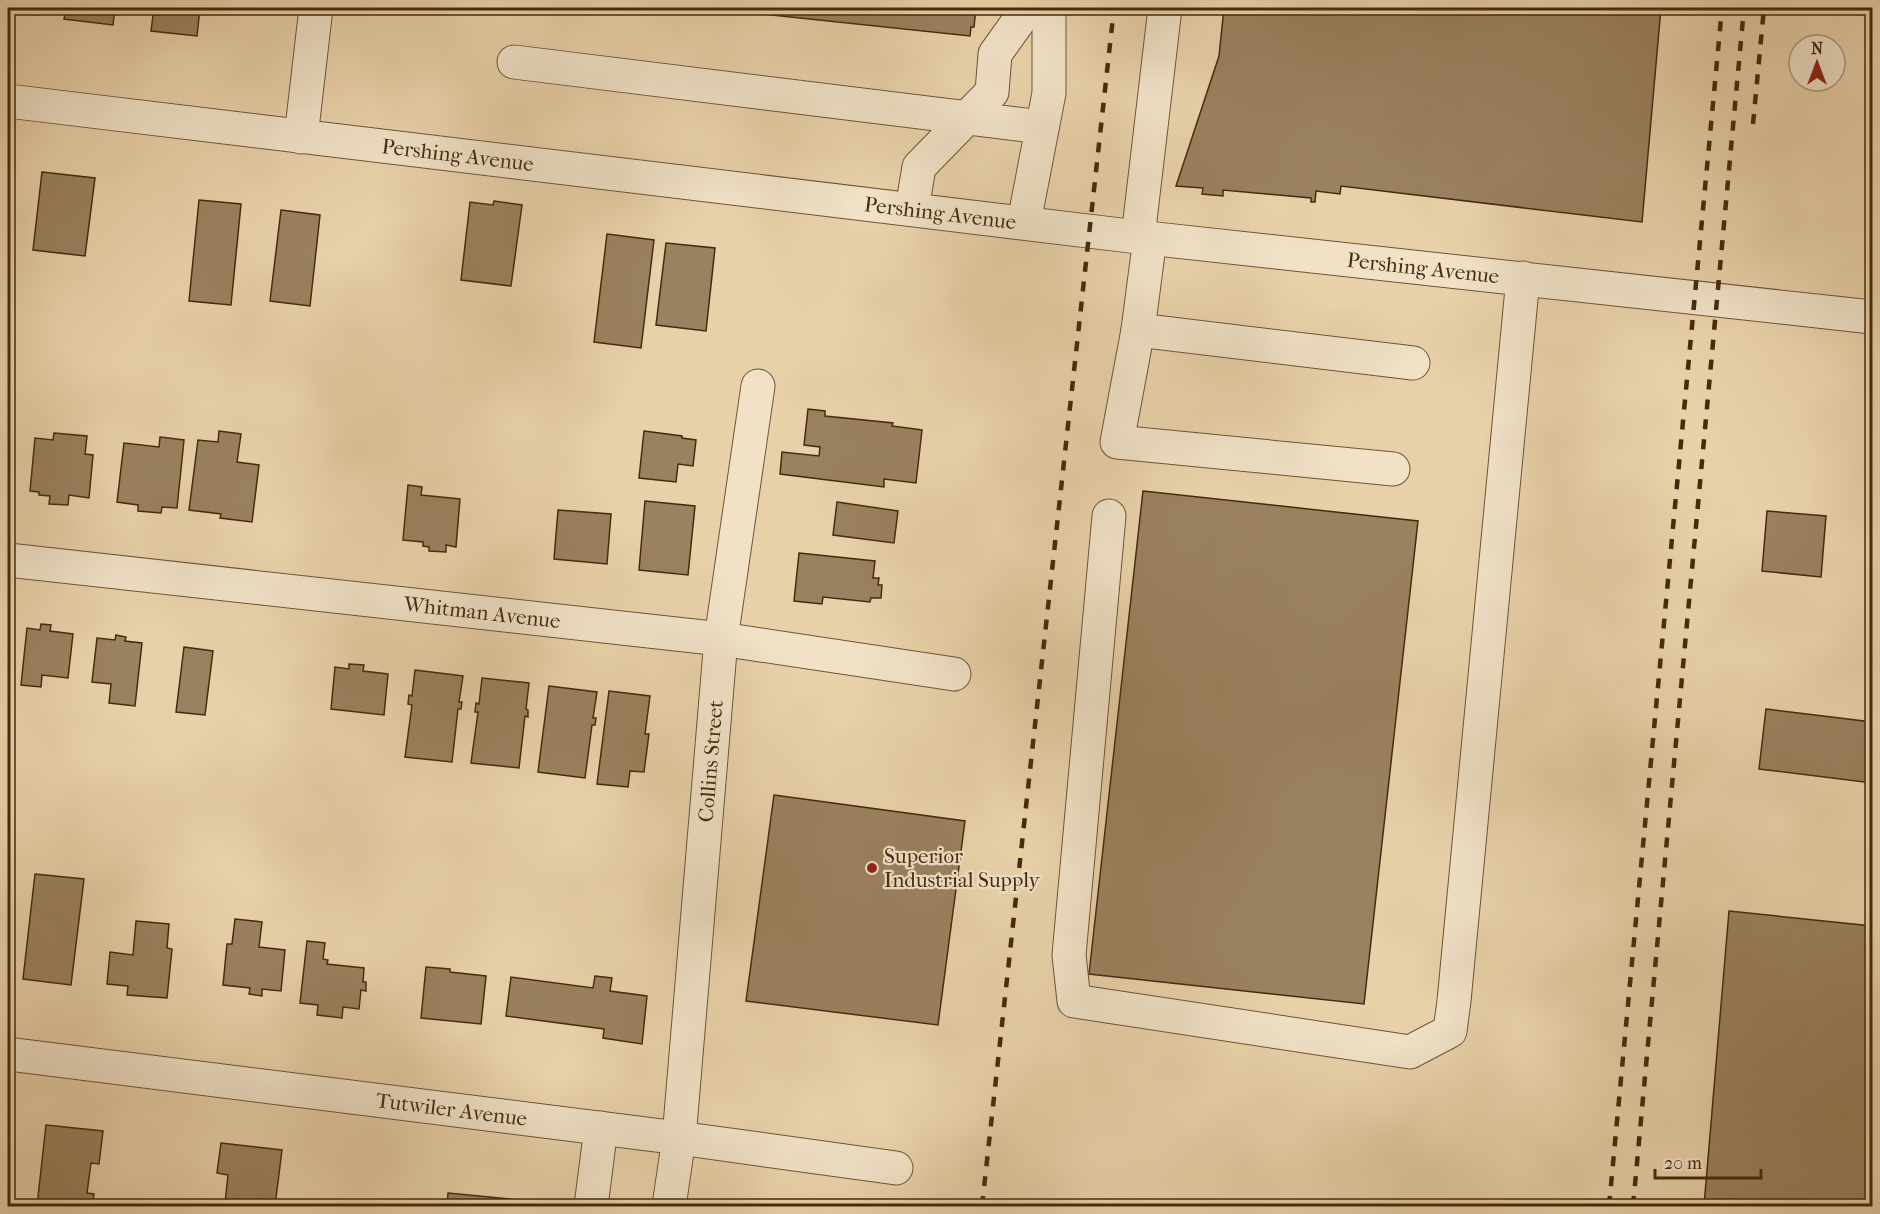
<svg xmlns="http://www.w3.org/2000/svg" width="1880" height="1214" font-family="'IM FELL French Canon',serif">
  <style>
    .building { fill: #9a815f; stroke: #462a0f; stroke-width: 1.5 }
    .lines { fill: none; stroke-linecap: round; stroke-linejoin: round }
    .minor-casing { stroke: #6e5436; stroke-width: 35 }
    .minor { stroke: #f0e1c7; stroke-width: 33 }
    .rail { stroke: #462a0f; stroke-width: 4.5; stroke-dasharray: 10 10; stroke-linecap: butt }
    .poi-dot { fill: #8f2418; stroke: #f0e1c7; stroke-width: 2 }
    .labels { text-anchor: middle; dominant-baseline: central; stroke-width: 4.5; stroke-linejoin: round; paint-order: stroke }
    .street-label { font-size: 21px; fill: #462a0f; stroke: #f0e1c7 }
    .poi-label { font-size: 21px; fill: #462a0f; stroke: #f0e1c7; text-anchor: start }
  </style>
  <rect width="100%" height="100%" fill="#e8d1a9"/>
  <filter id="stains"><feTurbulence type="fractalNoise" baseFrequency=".00333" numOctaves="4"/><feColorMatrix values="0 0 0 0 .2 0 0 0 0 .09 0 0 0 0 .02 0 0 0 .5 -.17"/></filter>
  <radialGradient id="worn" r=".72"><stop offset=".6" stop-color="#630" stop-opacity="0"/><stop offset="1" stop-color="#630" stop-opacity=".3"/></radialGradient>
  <g class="building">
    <path d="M8,8H38L37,15L8,12Z"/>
    <path d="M66,8H115L113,25L64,19Z"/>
    <path d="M154,8H200L197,36L151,31Z"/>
    <path d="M706,8H976L974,27H971L970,36Z"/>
    <path d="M1224,8H1661L1642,222L1341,186L1340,194L1316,191L1315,202H1311V198L1223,190V196L1202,194L1203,188L1176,186L1219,56Z"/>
    <path d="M42,172L95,178L85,256L33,250Z"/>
    <path d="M199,200L241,204L231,305L189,301Z"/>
    <path d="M494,201L522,205L511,286L461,280L470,202L493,205Z"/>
    <path d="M281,210L320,215L310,306L270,301Z"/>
    <path d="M607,234L654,240L641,348L594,342Z"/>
    <path d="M666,243L715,248L706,331L656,325Z"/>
    <path d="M808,409L825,411V416L893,423L892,426L922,430L916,483L884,479V487L780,474L782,452L819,456L820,447L804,445Z"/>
    <path d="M219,431L241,434L237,462L259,465L252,522L220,518L221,514L189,510L198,440L218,442Z"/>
    <path d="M644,431L682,436V438L696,440L693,466L678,464L676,482L639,478Z"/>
    <path d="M54,433L87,436L85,454L93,455L89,498L69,495L68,505L49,504L50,496L39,495V492L30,491L35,438L53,440Z"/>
    <path d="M160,437L184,440L177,508L162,507L161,513L138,511V505L117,502L124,443L159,447Z"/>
    <path d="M408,485L422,487L421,495L460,499L456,547L446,545V552L429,551V547L423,546V542L403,540Z"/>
    <path d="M1143,491L1418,521L1364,1004L1089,974Z"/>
    <path d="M645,501L695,506L688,575L639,570Z"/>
    <path d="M837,502L898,511L894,543L833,535Z"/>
    <path d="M558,510L611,514L607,564L554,559Z"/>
    <path d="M1767,511L1826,516L1821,577L1762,571Z"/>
    <path d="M799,553L875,561L873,578H879L878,585H882L881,598H871L870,602L823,597L822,604L794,601Z"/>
    <path d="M41,624L51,625L50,631L73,634L68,678L42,675L41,687L21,685L27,628L40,630Z"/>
    <path d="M116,635L126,637L125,641L142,643L135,706L109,703L111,684L92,682L97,638L115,640Z"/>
    <path d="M184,647L213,651L205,715L176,712Z"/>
    <path d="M349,664L364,665L363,671L388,674L384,715L331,709L335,667L349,669Z"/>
    <path d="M415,670L463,676L459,702H462L461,709H458L452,762L405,757L412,705L408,704L409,695L412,696Z"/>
    <path d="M482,678L529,683L526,709L528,710V717L525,716L519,768L471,763L478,712H475L476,703L479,704Z"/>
    <path d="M549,686L597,692L593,718H596L595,725H592L585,778L538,772Z"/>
    <path d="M609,691L650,696L645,734H649L644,772L630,771L628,787L597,784Z"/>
    <path d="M1766,709L1872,722V783L1759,769Z"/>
    <path d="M774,795L965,821L938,1025L746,1001Z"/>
    <path d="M35,874L84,879L71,985L23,979Z"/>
    <path d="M1729,911L1872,926V1206H1704Z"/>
    <path d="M235,919L262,922L259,947L285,950L281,991L262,989V996L249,994L250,988L223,985L227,944H232Z"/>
    <path d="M136,921L169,924L167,948L172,949L167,998L127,995L128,986L107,984L110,952L133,955Z"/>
    <path d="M307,941L325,943L323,959L328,960L327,964L364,968L363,982H366V991L361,990L359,1009L343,1007L342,1018L317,1015L318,1005L300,1003Z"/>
    <path d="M426,967L450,969V972L486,976L481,1024L421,1018Z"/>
    <path d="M595,976L612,978L610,991L647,996L642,1044L603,1038L604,1029L506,1016L511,977L593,988Z"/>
    <path d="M8,1115H9V1121H11L8,1165Z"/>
    <path d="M46,1125L103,1131L99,1164L91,1163L87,1193L94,1194L92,1206H37Z"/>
    <path d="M221,1143L282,1150L275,1206H214V1202L225,1203L228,1175L217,1173Z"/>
    <path d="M448,1193L519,1200V1206H447Z"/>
  </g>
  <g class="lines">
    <g class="minor-casing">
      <g id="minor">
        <path d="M514,62L1042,127"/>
        <path id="s1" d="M8,101L1138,237L1872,317"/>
        <path d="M301,137L316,8"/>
        <path d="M912,209L919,167L992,92L995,54L1028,8"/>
        <path d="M1024,222L1049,93V8"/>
        <path d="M1138,237L1165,8"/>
        <path d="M1150,238L1138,330L1413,363"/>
        <path d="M1138,330L1117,442L1393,469"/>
        <path d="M1109,516L1069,955L1074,1001L1410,1052L1450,1031L1454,1001L1523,278"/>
        <path id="s2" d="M8,560L721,639L954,674"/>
        <path id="s3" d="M8,1054L679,1138L896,1168"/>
        <path d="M591,1206L601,1128"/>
        <path id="s4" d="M669,1206L679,1138L721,639L758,386"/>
      </g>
    </g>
    <use href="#minor" class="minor"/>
    <g class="rail">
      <path d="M1753,124L1764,8"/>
      <path d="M982,1206L1114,8"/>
      <path d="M1609,1206L1722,8"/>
      <path d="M1633,1206L1744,8"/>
    </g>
  </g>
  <circle class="poi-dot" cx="872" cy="868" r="6"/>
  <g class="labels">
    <g class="street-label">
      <text stroke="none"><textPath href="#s1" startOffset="453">Pershing Avenue</textPath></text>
      <text stroke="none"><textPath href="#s1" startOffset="939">Pershing Avenue</textPath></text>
      <text stroke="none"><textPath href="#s1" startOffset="1425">Pershing Avenue</textPath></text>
      <text stroke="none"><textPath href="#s2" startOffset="477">Whitman Avenue</textPath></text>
      <text stroke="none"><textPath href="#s4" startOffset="447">Collins Street</textPath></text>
      <text stroke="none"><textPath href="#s3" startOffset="447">Tutwiler Avenue</textPath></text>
    </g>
    <g class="poi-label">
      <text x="884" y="856">Superior<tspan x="884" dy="24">Industrial Supply</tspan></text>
    </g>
  </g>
  <rect width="1880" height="1214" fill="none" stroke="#e8d1a9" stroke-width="30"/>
  <rect x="9" y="9" width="1862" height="1196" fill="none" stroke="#462a0f" stroke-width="3"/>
  <rect x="15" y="15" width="1850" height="1184" fill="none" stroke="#462a0f" stroke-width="1.5"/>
  <g transform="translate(1817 63)"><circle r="28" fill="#f0e1c7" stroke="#ac987d" stroke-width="1.5"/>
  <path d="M0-4.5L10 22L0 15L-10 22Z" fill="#8f2418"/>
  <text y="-9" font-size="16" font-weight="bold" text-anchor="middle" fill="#462a0f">N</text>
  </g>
  <path d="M1655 1169v9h106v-9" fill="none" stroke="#462a0f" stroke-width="3"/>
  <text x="1664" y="1169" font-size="18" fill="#462a0f" stroke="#f0e1c7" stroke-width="4.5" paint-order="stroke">20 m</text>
  <rect width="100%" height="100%" filter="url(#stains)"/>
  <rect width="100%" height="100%" fill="url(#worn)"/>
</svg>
